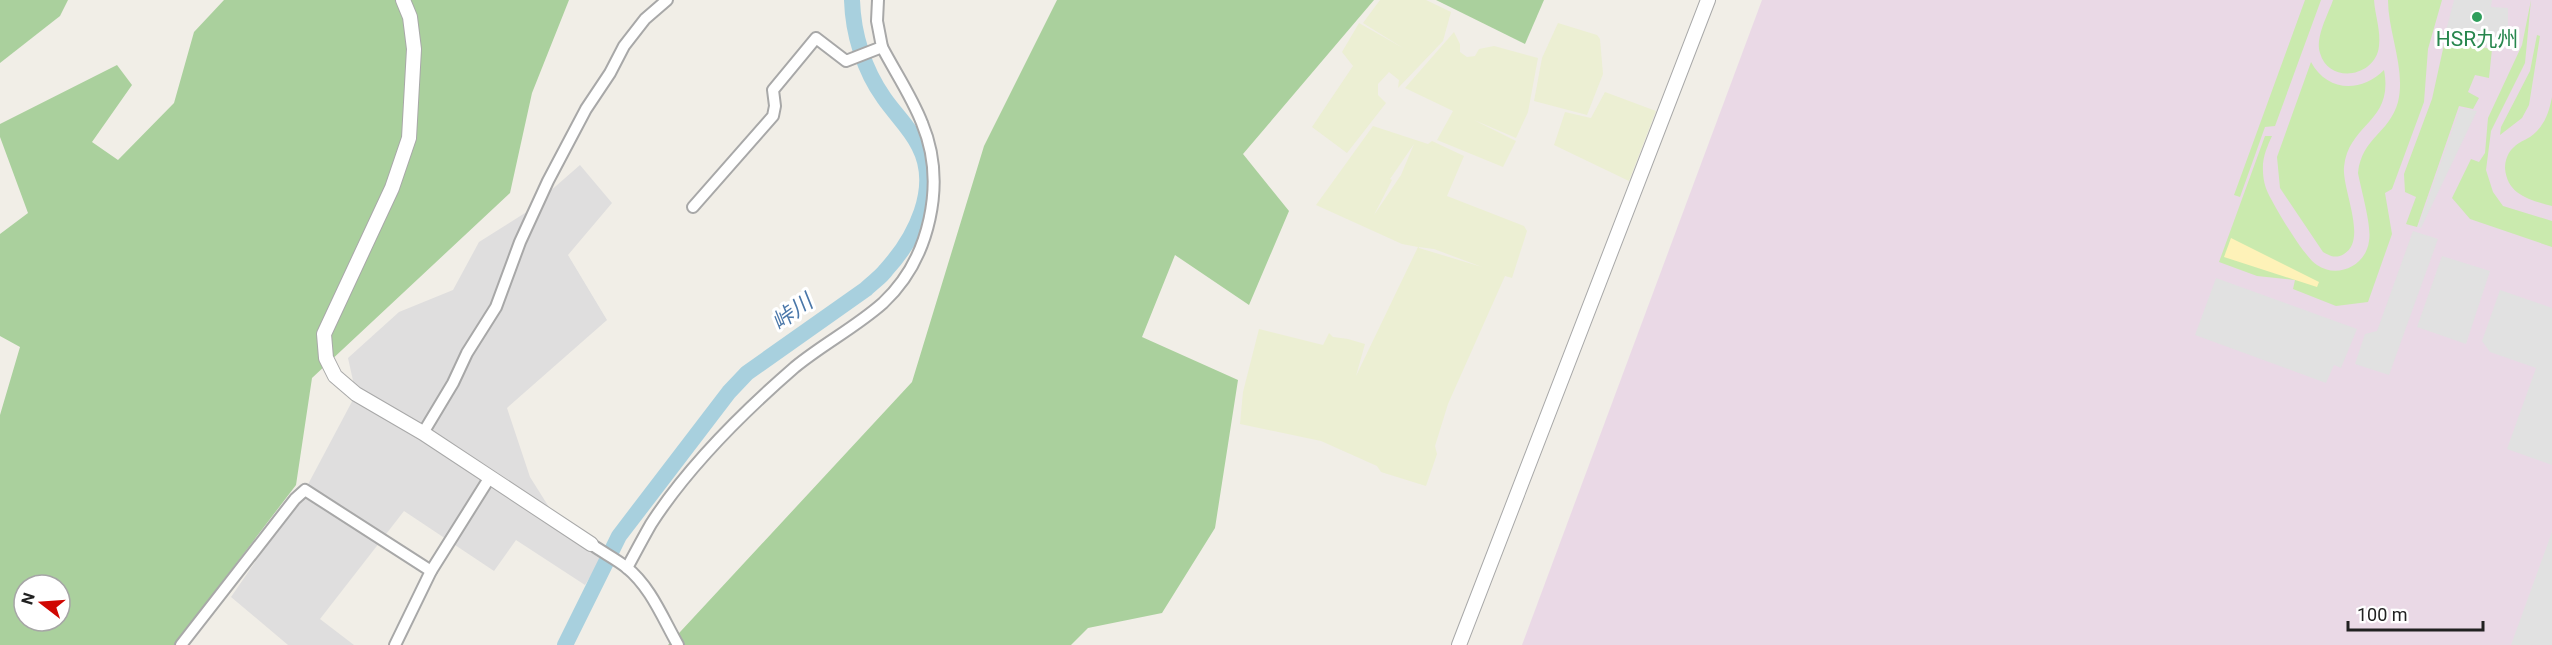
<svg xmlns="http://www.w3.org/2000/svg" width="2552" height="645" font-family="Roboto,'Noto Sans JP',sans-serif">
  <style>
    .residential { fill: #dfdede }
    .industrial { fill: #ead9e6 }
    .farmland { fill: #ecefd3; fill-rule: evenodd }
    .grass { fill: #caeaae }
    .forest { fill: #aad09d; fill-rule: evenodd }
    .sand { fill: #fef2b8 }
    .parking { fill: #e1e1e1 }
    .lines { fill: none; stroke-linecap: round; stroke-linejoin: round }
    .river { stroke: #a8d0de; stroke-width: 16 }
    .minor-casing { stroke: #a8a8a8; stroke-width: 14 }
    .tertiary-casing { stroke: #a8a8a8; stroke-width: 16 }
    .minor { stroke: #fff; stroke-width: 10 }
    .tertiary { stroke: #fff; stroke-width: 14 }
    .leisure-dot { fill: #2e9e5b; stroke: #fff; stroke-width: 2 }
    .labels { text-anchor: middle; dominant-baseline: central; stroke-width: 6; stroke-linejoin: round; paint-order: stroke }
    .leisure-label { font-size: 21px; fill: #27864d; stroke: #fff }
    .water-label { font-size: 22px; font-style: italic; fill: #4a77a9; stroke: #fff }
  </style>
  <rect width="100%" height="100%" fill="#f1eee7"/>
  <path class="residential" d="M580,165L612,203L568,255L607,320L507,408L530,477L559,523L605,554L585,585L516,540L494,571L404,511L320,619L354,645H288L231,597L305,490L356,394L348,358L399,312L453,290L479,242L525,213Z"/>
  <path class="industrial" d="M1762,0H2552V645H1522Z"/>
  <g class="farmland">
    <path d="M1380,0H1426L1451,12L1443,41L1398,88L1399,80L1389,72L1378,84V95L1386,103L1347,153L1312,127L1353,66L1342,52L1359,23L1403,48L1363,23Z"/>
    <path d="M1558,23L1597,35L1600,39L1603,74L1587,115L1534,101L1542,58Z"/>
    <path d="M1454,32L1460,44V52L1467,57L1475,56L1479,49L1494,46L1538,58L1528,112L1516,138L1474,120L1516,141L1503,167L1437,140L1453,111L1405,88Z"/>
    <path d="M1605,92L1656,111L1629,181L1554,145L1565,112L1591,118Z"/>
    <path d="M1373,126L1428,144L1432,141L1464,156L1447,196L1524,226L1527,231L1512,278L1505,276L1448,404L1435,446L1437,454L1426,486L1381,472L1377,466L1321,441L1240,424L1243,392L1259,329L1323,345L1329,333L1333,337L1348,339L1365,344L1356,376L1418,247L1402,244L1316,205ZM1414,144L1401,175L1374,215L1392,180L1390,179ZM1419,247L1434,249L1482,267L1419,248Z"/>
  </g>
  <g class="grass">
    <path d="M2305,0H2321L2275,126L2265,127L2240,197L2234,195Z"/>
    <path d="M2333,0H2374C2375,15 2381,31 2379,46C2376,77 2329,85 2320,53C2315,37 2328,15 2333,0Z"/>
    <path d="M2388,0H2442L2428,49L2424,102L2392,189L2385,193L2392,234L2368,302L2336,306L2293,289L2295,280L2257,276L2219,262L2265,136H2272C2267,147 2262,158 2263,171C2263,178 2265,187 2268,193C2275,208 2305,258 2317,265C2337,279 2366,266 2369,241C2372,226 2361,190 2358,173C2362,137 2389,134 2398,102C2406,69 2388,33 2388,0Z"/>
    <path d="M2531,0L2525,63L2491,131L2486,170L2493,192L2503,206L2552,221V247L2470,219L2452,198L2471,159L2479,162L2485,153L2488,118L2522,45Z"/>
    <path d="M2537,35L2540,36L2529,105L2522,118L2500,135L2501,127L2530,71Z"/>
    <path d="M2445,40L2492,49L2489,78L2475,75L2468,92L2479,98L2473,109L2459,106L2417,227L2406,224L2416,197L2405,192L2404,174L2432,99Z"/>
    <path d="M2311,62C2327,92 2361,93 2384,70C2394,123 2349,122 2344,167C2342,190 2368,240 2344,254C2336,259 2330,256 2323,252L2280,188L2277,157Z"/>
    <path d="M2552,97V206C2530,200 2507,195 2505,168C2505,160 2508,152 2514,147C2519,142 2525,140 2530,137C2544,127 2549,113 2552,97Z"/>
  </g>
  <g class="forest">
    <path d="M0,0H68L60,16L0,63Z"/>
    <path d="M224,0H569L532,93L510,193L312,378L296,485L174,645H0V415L20,347L0,336V234L28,213L0,137V124L117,65L132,85L92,142L118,160L174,103L194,32ZM24,585H60V621H24Z"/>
    <path d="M1057,0H1374L1243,154L1289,211L1249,305L1175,255L1142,337L1238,380L1215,528L1162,613L1088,628L1071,645H668L912,382L984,146Z"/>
    <path d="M1436,0H1544L1525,44Z"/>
  </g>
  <path class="sand" d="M2231,238L2319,282L2317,287L2224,257Z"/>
  <g class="parking">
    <path d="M2454,0H2492L2491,7L2508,8V38L2497,37L2492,47L2444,38Z"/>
    <path d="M2460,108L2477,111L2421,228L2418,227Z"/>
    <path d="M2413,231L2438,239L2389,375L2355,364L2365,334L2377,331Z"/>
    <path d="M2442,256L2490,271L2466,344L2417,327Z"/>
    <path d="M2216,278L2357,329L2341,368L2334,365L2326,383L2195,335Z"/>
    <path d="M2500,290L2552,308V465L2507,449L2536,368L2490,352L2482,341Z"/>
    <path d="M2552,532V645H2511Z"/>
  </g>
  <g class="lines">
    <path class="river" d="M565,645L619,536L729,392L747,373L866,289C873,282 881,277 886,270C915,238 941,188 919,146C911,129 895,114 884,98C864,70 853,34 852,0"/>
    <g class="minor-casing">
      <g id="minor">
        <path d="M693,207L773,116L775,106L773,90L816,38L846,61L882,47L877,21L878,0"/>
        <path d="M423,433L453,383L467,353L496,307L520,242L548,181L586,109L610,73L624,46L645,19L667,0"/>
        <path d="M591,544C602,552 616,559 626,567C651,587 663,619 678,645"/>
        <path d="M627,568C635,553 643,538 651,524C689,465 742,413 795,367C823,344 856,327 883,303C930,259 947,183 922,123C912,97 895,72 882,47"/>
        <path d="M181,645L295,499L305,490L431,571"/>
        <path d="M395,645L431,571L490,477"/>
      </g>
    </g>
    <g class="tertiary-casing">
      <g id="tertiary">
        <path d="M403,0L410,17L414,49L409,138L392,188L324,334L326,358L335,376L356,394L423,433L591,544"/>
        <path d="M1459,645L1708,0"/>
      </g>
    </g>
    <use href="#minor" class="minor"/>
    <use href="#tertiary" class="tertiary"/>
  </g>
  <circle class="leisure-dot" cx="2477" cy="17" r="6"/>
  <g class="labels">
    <g class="leisure-label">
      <text x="2477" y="39">HSR九州</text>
    </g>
    <g class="water-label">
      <text transform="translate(792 312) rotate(-36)">峠川</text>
    </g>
  </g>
  <g transform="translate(42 603) rotate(287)"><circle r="28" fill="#ffffff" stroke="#a6a6a6" stroke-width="1.5"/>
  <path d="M0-4.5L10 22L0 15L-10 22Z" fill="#d00702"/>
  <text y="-9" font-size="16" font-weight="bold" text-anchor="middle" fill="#212121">N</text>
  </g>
  <path d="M2348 621v9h135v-9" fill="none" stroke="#212121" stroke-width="3"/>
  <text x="2357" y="621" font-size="18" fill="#212121" stroke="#ffffff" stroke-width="4.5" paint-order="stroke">100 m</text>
</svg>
